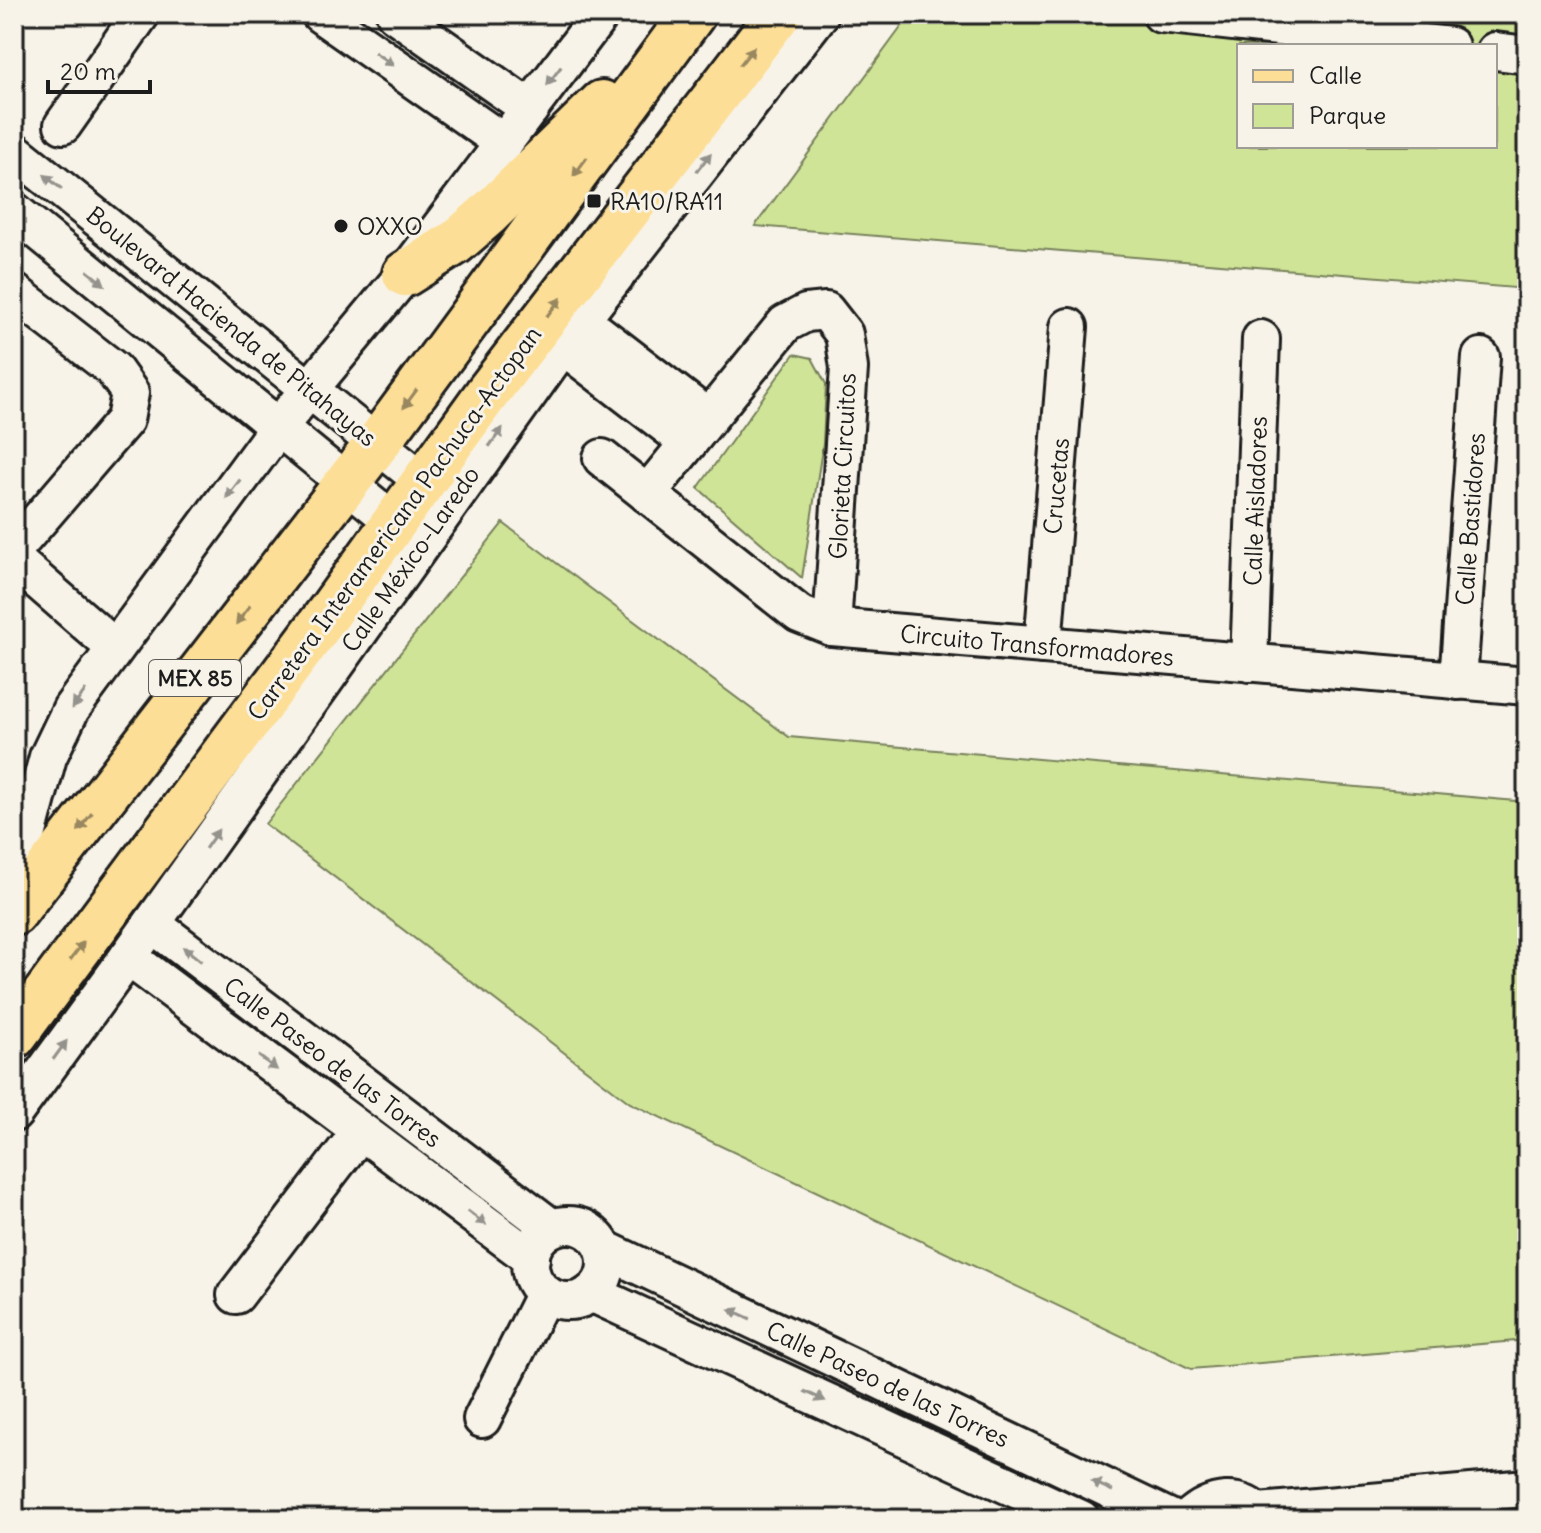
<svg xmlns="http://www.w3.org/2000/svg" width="1541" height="1533" font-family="Delius,sans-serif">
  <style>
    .green { fill: #d0e498; stroke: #76805a; stroke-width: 2; fill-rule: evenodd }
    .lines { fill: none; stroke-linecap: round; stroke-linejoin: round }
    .minor-casing { stroke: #1c1c1c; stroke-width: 42 }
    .major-casing { stroke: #1c1c1c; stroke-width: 50 }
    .minor { stroke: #f7f3e8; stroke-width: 36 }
    .major { stroke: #fdde96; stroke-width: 44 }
    .oneway { fill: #98875f }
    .oneway2 { fill: #94928c }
    .poi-dot { fill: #1c1c1c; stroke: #f7f3e8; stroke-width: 3 }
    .labels { text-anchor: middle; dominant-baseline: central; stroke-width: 6; stroke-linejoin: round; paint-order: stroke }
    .shield { fill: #f7f3e8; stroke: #5e5c59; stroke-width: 2 }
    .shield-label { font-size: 22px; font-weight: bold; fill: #1c1c1c }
    .poi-label { font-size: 24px; fill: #1c1c1c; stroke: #f7f3e8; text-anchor: start }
    .street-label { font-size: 24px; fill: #1c1c1c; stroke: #f7f3e8 }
  </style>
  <rect width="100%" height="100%" fill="#f7f3e8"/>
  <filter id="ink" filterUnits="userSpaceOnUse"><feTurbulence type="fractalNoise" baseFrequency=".0125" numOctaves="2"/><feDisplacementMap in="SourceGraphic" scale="16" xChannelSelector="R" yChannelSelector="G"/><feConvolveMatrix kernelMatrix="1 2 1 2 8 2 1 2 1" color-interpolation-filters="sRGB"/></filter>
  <g filter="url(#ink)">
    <g class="green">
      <path d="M911,14H1527V289L755,226ZM1239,46H1495V146H1239Z"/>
      <path d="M794,354L812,358L826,384L823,443L802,578L698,488Z"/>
      <path d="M503,523L789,737L1527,802V1340L1191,1369L630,1103L265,824Z"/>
    </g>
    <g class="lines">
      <g class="minor-casing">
        <g id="minor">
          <path d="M320,14L504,143"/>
          <path d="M395,14L530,109"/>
          <path d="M1161,14L1450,46"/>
          <path d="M1495,51L1527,55"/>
          <path d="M63,125L141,14"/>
          <path d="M14,151L423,481L447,497"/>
          <path d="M14,211L415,539"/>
          <path d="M14,292L113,369L130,393L125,420L14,549"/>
          <path d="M581,320L707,417"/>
          <path d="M562,345L688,442"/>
          <path d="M602,458L799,614L832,627L1527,686"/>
          <path d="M647,494L785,324L806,313L826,311L844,334L849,368L832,627"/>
          <path d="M14,560L115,648"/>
          <path d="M1043,645L1069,327"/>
          <path d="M1249,663L1261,339"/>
          <path d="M1458,681L1481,357"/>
          <path d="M14,884L48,757L71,709L279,426L405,274L601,14"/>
          <path d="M152,924L552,1228"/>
          <path d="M128,957L531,1258"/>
          <path d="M14,1113L128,957L581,320L820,14"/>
          <circle cx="568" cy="1263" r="38"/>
          <path d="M604,1249L1172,1519"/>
          <path d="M591,1293L1081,1519"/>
          <path d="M236,1295L360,1132"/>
          <path d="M482,1419L545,1293"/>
          <path d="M1258,1512L1527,1488"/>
          <path d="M1188,1519C1210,1498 1242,1492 1263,1519"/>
        </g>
      </g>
      <g class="major-casing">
        <g id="major">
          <path d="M405,274L456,242L487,215L602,103"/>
          <path d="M14,913L377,444L693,14"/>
          <path d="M14,1036L331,610L486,395L779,14"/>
        </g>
      </g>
      <use href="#minor" class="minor"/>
      <use href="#major" class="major"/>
    </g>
    <defs><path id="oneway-solid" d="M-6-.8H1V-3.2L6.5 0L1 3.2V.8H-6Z" transform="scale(2)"/></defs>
    <g class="oneway">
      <use href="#oneway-solid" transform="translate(747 56) rotate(-52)"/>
      <use href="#oneway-solid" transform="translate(580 167) rotate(126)"/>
      <use href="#oneway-solid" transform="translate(554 307) rotate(-52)"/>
      <use href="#oneway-solid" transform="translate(410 399) rotate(126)"/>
      <use href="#oneway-solid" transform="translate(243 615) rotate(127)"/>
      <use href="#oneway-solid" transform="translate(85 822) rotate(128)"/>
      <use href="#oneway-solid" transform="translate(77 951) rotate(-53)"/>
    </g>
    <g class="oneway2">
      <use href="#oneway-solid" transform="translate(384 59) rotate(35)"/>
      <use href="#oneway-solid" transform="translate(554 76) rotate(127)"/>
      <use href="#oneway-solid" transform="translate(704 162) rotate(-52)"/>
      <use href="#oneway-solid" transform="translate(53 182) rotate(-141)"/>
      <use href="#oneway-solid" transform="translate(96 278) rotate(39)"/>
      <use href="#oneway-solid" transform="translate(496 437) rotate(-54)"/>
      <use href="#oneway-solid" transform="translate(233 489) rotate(127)"/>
      <use href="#oneway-solid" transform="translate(79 699) rotate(125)"/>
      <use href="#oneway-solid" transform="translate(212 839) rotate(-55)"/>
      <use href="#oneway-solid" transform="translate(192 954) rotate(-142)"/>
      <use href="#oneway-solid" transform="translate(60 1050) rotate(-54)"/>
      <use href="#oneway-solid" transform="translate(268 1063) rotate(37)"/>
      <use href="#oneway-solid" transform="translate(477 1218) rotate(37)"/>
      <use href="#oneway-solid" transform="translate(740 1314) rotate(-155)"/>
      <use href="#oneway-solid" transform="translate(815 1396) rotate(25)"/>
      <use href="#oneway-solid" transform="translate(1102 1486) rotate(-155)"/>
    </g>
  </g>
  <g class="poi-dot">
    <rect x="586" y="193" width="16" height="16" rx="4"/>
    <circle cx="341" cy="226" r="8"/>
  </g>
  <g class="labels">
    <rect class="shield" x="149" y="660" width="92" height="36" rx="6"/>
    <g class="shield-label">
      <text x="195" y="678">MEX 85</text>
    </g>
    <g class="poi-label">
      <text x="610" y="201">RA10/RA11</text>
      <text x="357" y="226">OXXO</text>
    </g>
    <g class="street-label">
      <text transform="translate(232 326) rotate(39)">Boulevard Hacienda de Pitahayas</text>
      <text transform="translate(842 466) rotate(-87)">Glorieta Circuitos</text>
      <text transform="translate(1056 486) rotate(-85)">Crucetas</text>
      <text transform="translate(1255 501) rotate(-88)">Calle Aisladores</text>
      <text transform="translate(1470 519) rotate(-86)">Calle Bastidores</text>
      <text transform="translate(394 523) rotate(-54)">Carretera Interamericana Pachuca-Actopan</text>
      <text transform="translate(410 559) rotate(-55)">Calle México-Laredo</text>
      <text transform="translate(1037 645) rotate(5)">Circuito Transformadores</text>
      <text transform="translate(333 1062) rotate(37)">Calle Paseo de las Torres</text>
      <text transform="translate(888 1384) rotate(25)">Calle Paseo de las Torres</text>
    </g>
  </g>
  <rect width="1541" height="1533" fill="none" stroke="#f7f3e8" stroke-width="48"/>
  <rect x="24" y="24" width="1493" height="1485" fill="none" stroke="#1c1c1c" stroke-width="3" filter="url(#ink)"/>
  <rect x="1237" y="44" width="260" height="104" fill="#f7f3e8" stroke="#9f9d96" stroke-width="2"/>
  <rect x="1253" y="70" width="40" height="12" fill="#fdde96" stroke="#9f9d96" stroke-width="2"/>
  <text x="1309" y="84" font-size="24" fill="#1c1c1c">Calle</text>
  <rect x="1253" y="104" width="40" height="24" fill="#d0e498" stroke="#9f9d96" stroke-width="2"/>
  <text x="1309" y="124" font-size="24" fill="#1c1c1c">Parque</text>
  <path d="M48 80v12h102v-12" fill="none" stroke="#1c1c1c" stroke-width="4"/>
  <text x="60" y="80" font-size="24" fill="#1c1c1c" stroke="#f7f3e8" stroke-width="6" paint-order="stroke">20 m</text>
</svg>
